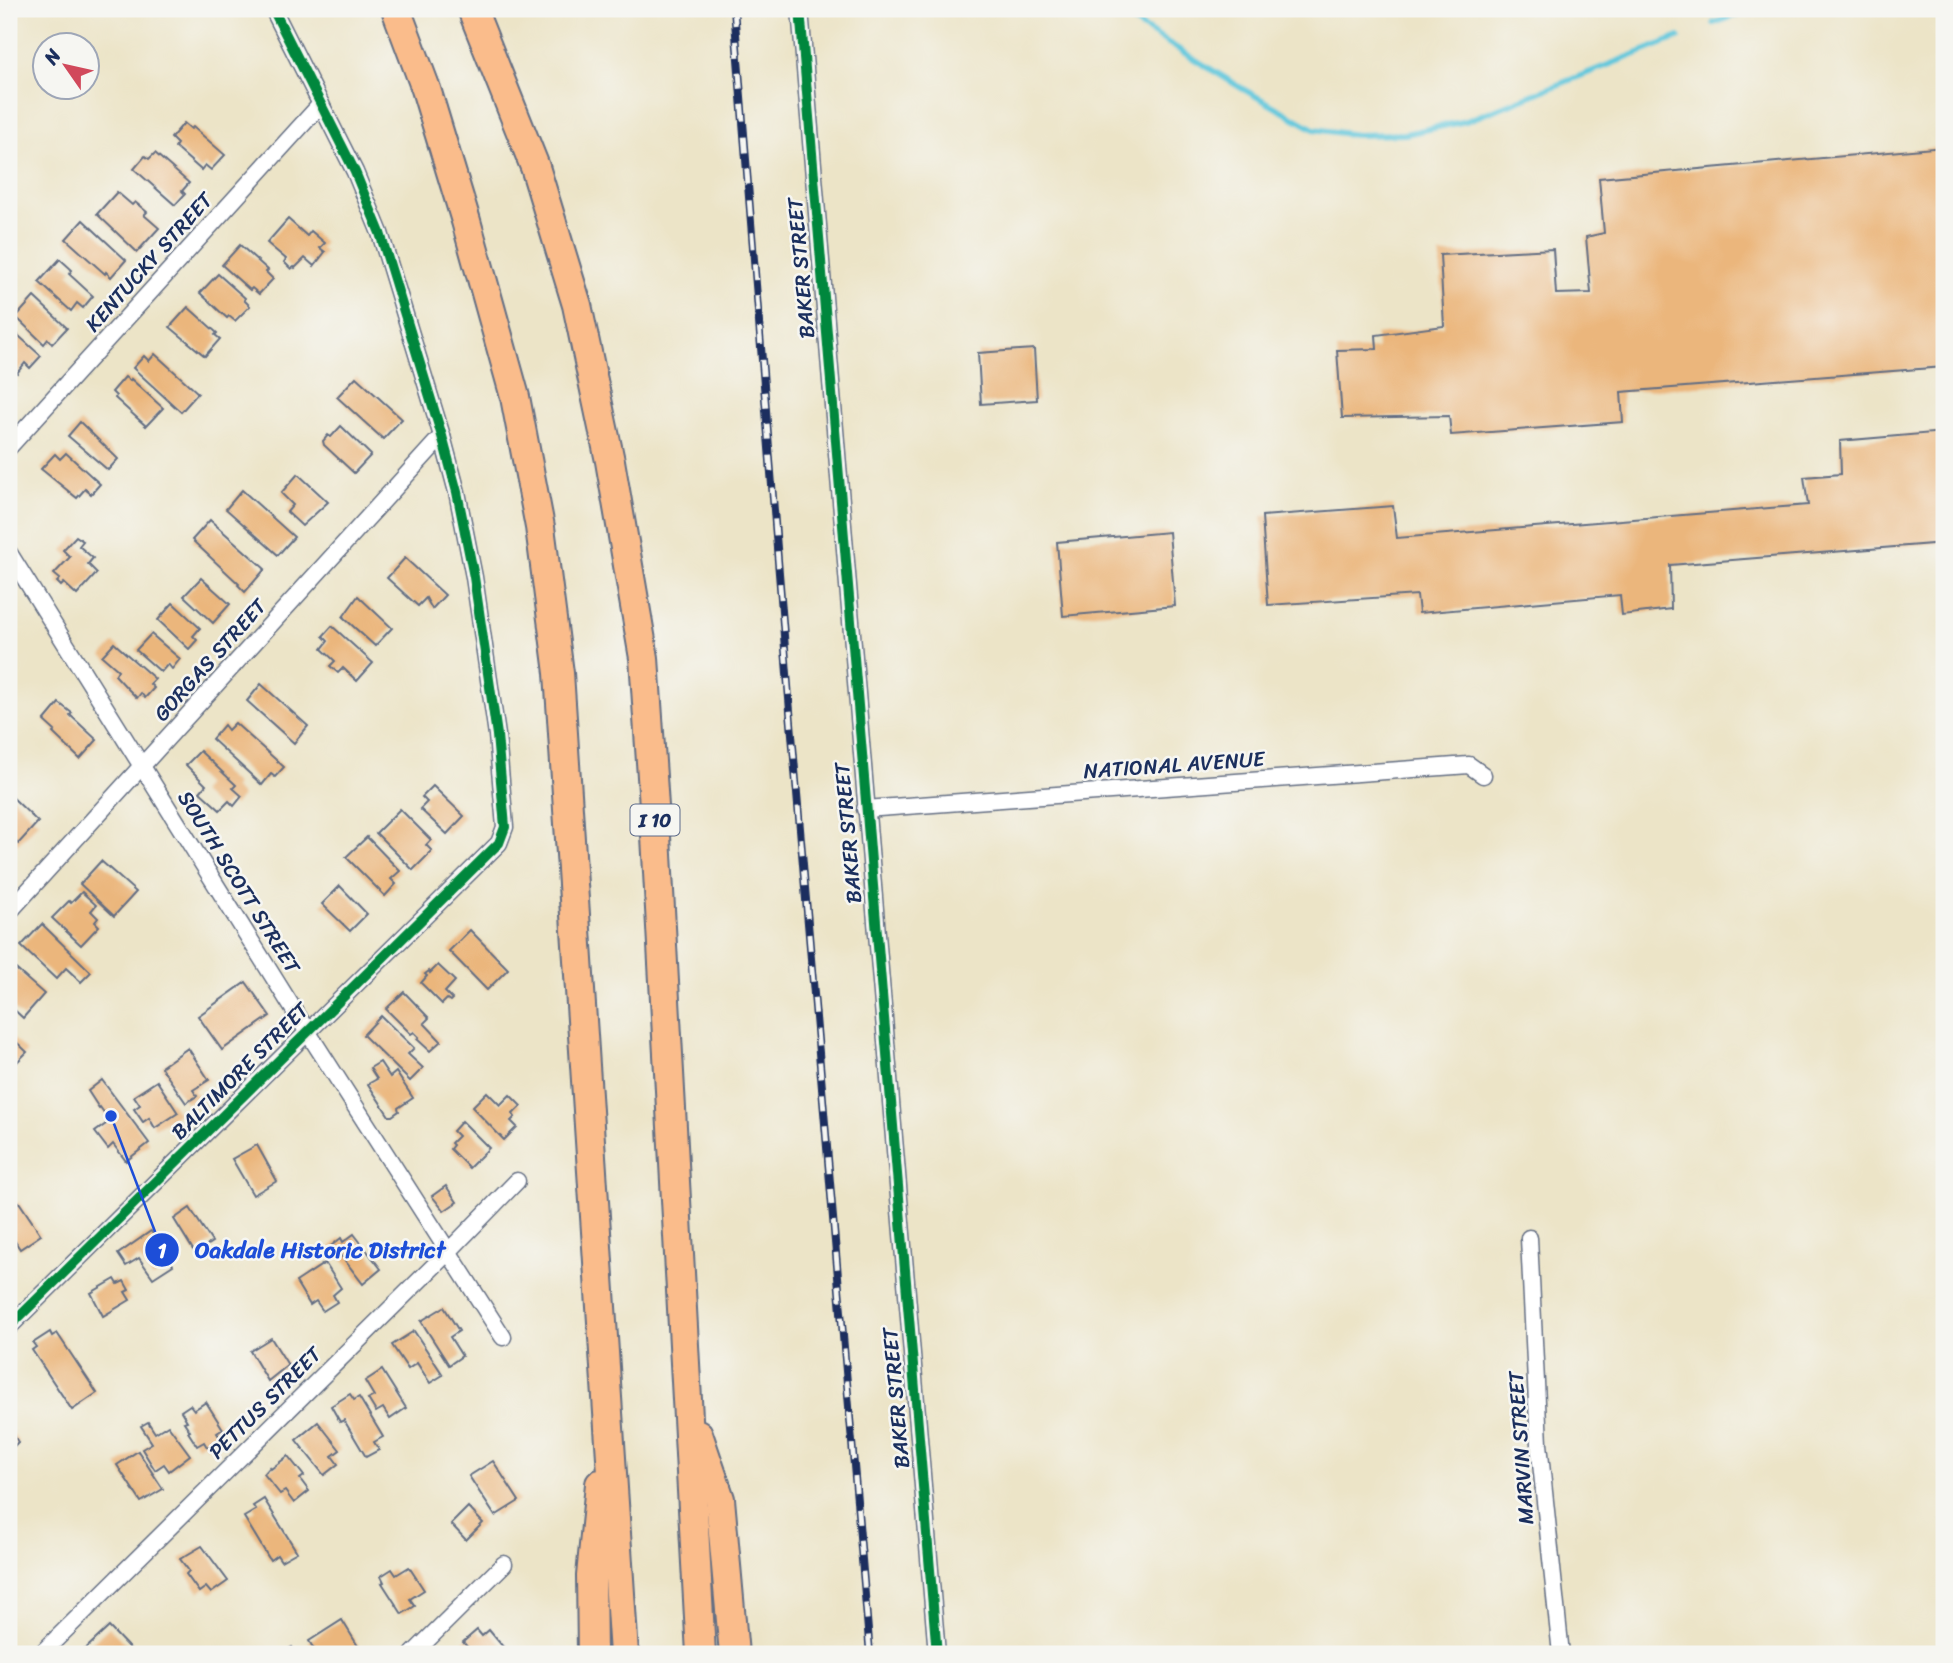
<svg xmlns="http://www.w3.org/2000/svg" width="1953" height="1663" font-family="Sriracha,sans-serif">
  <style>
    .lines { fill: none; stroke-linecap: round; stroke-linejoin: round }
    .stream { stroke: #60c7dc; stroke-width: 6 }
    .building { fill: #ebb67b }
    .street-casing { stroke: #646e83; stroke-width: 19 }
    .highway-casing { stroke: #646e83; stroke-width: 32 }
    .street { stroke: #fff; stroke-width: 16 }
    .highway { stroke: #fabc8b; stroke-width: 28 }
    .rail-casing { stroke: #1b2f5e; stroke-width: 8 }
    .rail { stroke: #f6f6f2; stroke-width: 5; stroke-dasharray: 16; stroke-linecap: butt }
    .cycleway-casing { stroke: #f6f6f2; stroke-width: 15 }
    .cycleway { stroke: #00873e; stroke-width: 10 }
    .labels { text-anchor: middle; dominant-baseline: central; stroke-width: 5; stroke-linejoin: round; paint-order: stroke }
    .shield { fill: #f6f6f2; stroke: #5d6b8a; stroke-width: 2 }
    .shield-label { font-size: 19px; font-weight: bold; fill: #1b2f5e }
    .street-label { font-size: 21px; fill: #1b2f5e; stroke: #f6f6f2 }
    .leader { fill: none; stroke: #1d4ed8; stroke-width: 2.5 }
    .callout-dot { fill: #1d4ed8; stroke: #f6f6f2; stroke-width: 2.5 }
    .mark-label { font-size: 21px; text-anchor: middle; font-weight: bold; fill: #fff }
    .callout-label { font-size: 23px; text-anchor: middle; font-weight: bold; fill: #1d4ed8; stroke: #f6f6f2; stroke-width: 5; stroke-linejoin: round; paint-order: stroke }
  </style>
  <rect width="100%" height="100%" fill="#f6f6f2"/>
  <filter id="ink" filterUnits="userSpaceOnUse"><feTurbulence type="fractalNoise" baseFrequency=".0143" numOctaves="2"/><feDisplacementMap in="SourceGraphic" scale="14" xChannelSelector="R" yChannelSelector="G"/><feConvolveMatrix kernelMatrix="1 2 1 2 8 2 1 2 1" color-interpolation-filters="sRGB"/></filter>
  <filter id="wash" filterUnits="userSpaceOnUse"><feTurbulence type="fractalNoise" baseFrequency=".00686" numOctaves="4" result="noise"/><feDisplacementMap in="SourceGraphic" scale="28" xChannelSelector="R" yChannelSelector="G"/><feGaussianBlur stdDeviation="1.57" result="paint"/><feColorMatrix in="noise" values="0 0 0 0 0 0 0 0 0 0 0 0 0 0 0 0 0 1.4 0 .05"/><feComposite in="paint" operator="in"/></filter>
  <g filter="url(#wash)">
    <rect width="100%" height="100%" fill="#ece4c7"/>
    <g class="lines">
      <g class="stream">
        <path d="M1113,9L1243,89L1314,129L1356,135L1405,134L1466,121L1679,37"/>
        <path d="M1714,23L1753,9"/>
      </g>
    </g>
    <g id="blocks">
      <g class="building">
        <path d="M184,123L191,129L193,127L225,155L211,170L205,165L201,170L175,147L177,144L171,138Z"/>
        <path d="M1944,147V367L1621,392L1623,422L1451,435L1449,416L1342,418L1337,350L1377,349L1376,335L1444,326L1440,255L1553,249L1556,294L1591,293L1586,237L1604,233L1599,178Z"/>
        <path d="M155,153L189,183L182,191L185,194L175,205L134,169L145,156L149,159Z"/>
        <path d="M117,192L132,205L135,202L147,212L144,215L159,228L137,252L97,214Z"/>
        <path d="M288,219L307,236L311,231L325,243L320,248L325,252L314,266L305,258L295,268L294,267L291,269L284,262L286,259L267,243Z"/>
        <path d="M83,220L126,260L111,277L106,272L105,274L66,239Z"/>
        <path d="M240,245L268,270L266,272L273,279L259,294L252,288L250,290L222,265Z"/>
        <path d="M60,259L72,270L69,274L93,296L83,308L77,303L71,311L39,282Z"/>
        <path d="M218,274L245,298L244,300L250,306L235,321L229,316L227,318L200,293Z"/>
        <path d="M34,297L67,328L52,344L48,339L44,344L16,317Z"/>
        <path d="M188,307L217,333L215,335L220,339L205,356L170,327Z"/>
        <path d="M9,327L41,356L30,368L25,363L17,373L9,366Z"/>
        <path d="M1034,349L1037,400L981,404L978,353Z"/>
        <path d="M155,354L198,393L181,412L133,368L144,356L149,361Z"/>
        <path d="M125,377L130,381L131,379L163,408L146,426L115,398L116,396L112,392Z"/>
        <path d="M356,377L402,419L383,439L337,397Z"/>
        <path d="M80,422L118,459L108,470L68,436Z"/>
        <path d="M341,426L371,455L354,473L324,445L323,441L328,435L331,437Z"/>
        <path d="M1944,432V543L1670,565L1671,609L1622,615L1620,595L1419,613L1417,595L1268,605L1262,516L1393,506L1397,538L1808,505L1804,477L1841,474L1840,441Z"/>
        <path d="M66,453L100,484L91,494L85,489L77,498L41,469L55,454L60,459Z"/>
        <path d="M298,474L328,502L302,526L287,512L293,505L281,493Z"/>
        <path d="M242,490L294,537L278,555L226,509Z"/>
        <path d="M210,520L265,569L245,592L238,585L239,584L192,540Z"/>
        <path d="M1169,532L1175,606L1063,616L1057,542Z"/>
        <path d="M76,536L83,541L79,546L93,558L88,564L97,573L77,595L64,583L61,586L57,582L60,579L54,574L70,557L63,550Z"/>
        <path d="M405,558L445,595L432,609L426,598L418,606L387,578Z"/>
        <path d="M201,578L230,604L213,623L184,596Z"/>
        <path d="M358,596L392,628L375,646L343,617Z"/>
        <path d="M173,603L200,628L193,636L197,640L189,649L158,620Z"/>
        <path d="M332,626L373,663L357,681L343,668L338,673L330,666L335,661L322,649L328,641L323,636Z"/>
        <path d="M151,634L180,659L172,669L168,664L161,672L136,650Z"/>
        <path d="M114,643L155,679L150,684L154,688L145,698L141,693L137,698L127,688L115,675L118,670L102,656Z"/>
        <path d="M261,684L308,726L294,743L247,701Z"/>
        <path d="M59,703L72,713L70,715L97,740L80,759L53,733L55,731L44,721Z"/>
        <path d="M235,723L284,767L275,777L271,774L262,785L212,739L224,725L228,730Z"/>
        <path d="M200,751L236,785L233,788L242,796L234,806L229,801L220,810L200,792L206,785L186,765Z"/>
        <path d="M433,786L464,816L447,834L420,809L427,802L422,797Z"/>
        <path d="M9,794L38,822L18,844L9,835Z"/>
        <path d="M400,809L431,840L426,845L432,851L413,870L376,833Z"/>
        <path d="M367,837L400,871L391,879L396,884L385,896L346,857Z"/>
        <path d="M101,861L136,892L114,916L80,884Z"/>
        <path d="M340,886L367,914L350,931L322,904Z"/>
        <path d="M82,892L96,905L91,911L98,918L95,922L99,926L81,945L52,918L69,901L71,903Z"/>
        <path d="M42,924L91,972L81,982L66,968L56,979L21,946Z"/>
        <path d="M470,930L508,969L487,990L449,951Z"/>
        <path d="M9,963L44,994L23,1018L9,1005Z"/>
        <path d="M438,965L455,981L445,992L452,999L450,1001L447,999L442,1004L421,983L427,976L425,974L429,971L430,973Z"/>
        <path d="M246,982L270,1016L222,1050L198,1016Z"/>
        <path d="M404,992L429,1018L424,1023L441,1041L430,1051L417,1039L419,1037L414,1032L411,1034L386,1009Z"/>
        <path d="M381,1016L414,1048L408,1054L423,1068L410,1081L363,1035Z"/>
        <path d="M9,1035L27,1052L11,1068L9,1066Z"/>
        <path d="M188,1048L209,1080L193,1090L197,1096L186,1103L161,1067Z"/>
        <path d="M380,1062L390,1077L396,1072L413,1098L398,1108L399,1111L392,1116H389L368,1084L377,1079L370,1068Z"/>
        <path d="M102,1080L149,1143L126,1161L113,1144L108,1149L95,1132L110,1121L100,1107L99,1108L88,1091Z"/>
        <path d="M157,1081L178,1113L155,1128L149,1118L143,1122L134,1109L140,1105L134,1096Z"/>
        <path d="M487,1092L500,1105L510,1095L521,1106L513,1114L515,1117L511,1121L517,1127L504,1140L472,1107Z"/>
        <path d="M462,1121L489,1148L469,1168L450,1149L453,1145L451,1143L458,1136L453,1131Z"/>
        <path d="M257,1145L277,1181L253,1195L232,1159Z"/>
        <path d="M446,1186L457,1202L444,1211L432,1196Z"/>
        <path d="M19,1202L41,1235L20,1249L9,1232V1209Z"/>
        <path d="M190,1208L212,1242L195,1253L174,1219Z"/>
        <path d="M151,1231L173,1265L153,1278L139,1258L126,1266L118,1254Z"/>
        <path d="M354,1234L381,1269L363,1284L336,1249L334,1250L331,1246L341,1238L343,1242Z"/>
        <path d="M325,1263L341,1288L333,1295L337,1302L323,1311L316,1301L310,1305L296,1282Z"/>
        <path d="M115,1279L118,1284L124,1281L129,1290L125,1292L130,1300L103,1316L91,1293Z"/>
        <path d="M444,1307L459,1331L450,1337L462,1356L449,1365L421,1321Z"/>
        <path d="M414,1331L443,1375L430,1383L417,1363L408,1369L392,1345Z"/>
        <path d="M50,1332L52,1336L57,1333L97,1393L72,1410L32,1350L36,1347L33,1343Z"/>
        <path d="M271,1338L288,1365L268,1381L250,1351Z"/>
        <path d="M382,1370L406,1408L390,1419L383,1408L376,1412L368,1399L374,1396L365,1381Z"/>
        <path d="M350,1394L354,1400L359,1397L383,1437L374,1442L379,1450L366,1457L344,1420L340,1422L331,1406Z"/>
        <path d="M206,1402L223,1429L217,1433L221,1439L207,1447L204,1442L197,1446L188,1432L190,1431L184,1422L187,1421L181,1411L190,1405L194,1410Z"/>
        <path d="M148,1422L155,1433L168,1425L190,1455L169,1471L164,1464L155,1470L142,1449L152,1443L141,1426Z"/>
        <path d="M318,1422L340,1450L332,1456L338,1464L324,1475L296,1440Z"/>
        <path d="M9,1428L18,1442L9,1451Z"/>
        <path d="M138,1451L163,1489L141,1502L117,1465Z"/>
        <path d="M288,1456L304,1476L300,1479L309,1491L294,1503L285,1491L280,1494L264,1474L270,1467L271,1469Z"/>
        <path d="M493,1461L519,1501L495,1516L469,1476Z"/>
        <path d="M264,1499L297,1552L281,1561L277,1555L270,1560L244,1517L256,1510L253,1506Z"/>
        <path d="M468,1507L483,1523L466,1540L451,1524Z"/>
        <path d="M202,1546L228,1581L211,1593L206,1587L199,1592L186,1574L189,1571L180,1559Z"/>
        <path d="M409,1567L424,1590L410,1599L415,1606L402,1614L382,1583L384,1582L381,1576L392,1569L396,1575Z"/>
        <path d="M342,1620L361,1651L357,1654H317L309,1641Z"/>
        <path d="M109,1627L130,1649L124,1654H80Z"/>
        <path d="M477,1630L482,1636L489,1630L509,1654H473L463,1642Z"/>
        <path d="M292,1647L297,1654H280Z"/>
      </g>
    </g>
  </g>
  <g filter="url(#ink)">
    <use href="#blocks" fill-opacity="0" stroke="#646e83" stroke-width="2"/>
    <g class="lines">
      <g class="street-casing">
        <g id="street">
          <path d="M800,9L937,1654"/>
          <path d="M9,447L321,104"/>
          <path d="M9,553L307,1031L503,1337"/>
          <path d="M865,809L1469,765L1483,775"/>
          <path d="M9,912L442,436"/>
          <path d="M1529,1238L1539,1444L1561,1654"/>
          <path d="M9,1327L499,843L505,827L497,735L474,577L457,492L442,436L380,233L355,172L273,9"/>
          <path d="M41,1654L447,1253L517,1181"/>
          <path d="M413,1654L504,1564"/>
        </g>
      </g>
      <g class="highway-casing">
        <g id="highway">
          <path d="M396,9L426,89L466,221L515,397L540,527L559,673L624,1654"/>
          <path d="M472,9L535,167L577,305L610,461L644,658L656,836L701,1654"/>
          <path d="M698,1434L720,1499L734,1654"/>
          <path d="M592,1654L591,1576L600,1484"/>
        </g>
      </g>
      <use href="#street" class="street"/>
      <use href="#highway" class="highway"/>
      <g class="rail-casing">
        <path id="rail" d="M734,9L790,711L870,1654"/>
      </g>
      <use href="#rail" class="rail"/>
      <g class="cycleway-casing">
        <g id="cycleway">
          <path d="M800,9L937,1654"/>
          <path d="M9,1327L499,843L505,827L497,735L474,577L457,492L442,436L380,233L355,172L273,9"/>
        </g>
      </g>
      <use href="#cycleway" class="cycleway"/>
    </g>
  </g>
  <g class="labels">
    <rect class="shield" x="630.5" y="804.5" width="49" height="31" rx="5"/>
    <g class="shield-label">
      <text x="655" y="820">I 10</text>
    </g>
    <g class="street-label">
      <text transform="translate(149 262) rotate(-48)">KENTUCKY STREET</text>
      <text transform="translate(801 268) rotate(-95)">BAKER STREET</text>
      <text transform="translate(210 660) rotate(-48)">GORGAS STREET</text>
      <text transform="translate(1174 765) rotate(-4)">NATIONAL AVENUE</text>
      <text transform="translate(848 833) rotate(-95)">BAKER STREET</text>
      <text transform="translate(239 882) rotate(58)">SOUTH SCOTT STREET</text>
      <text transform="translate(240 1071) rotate(-45)">BALTIMORE STREET</text>
      <text transform="translate(896 1398) rotate(-95)">BAKER STREET</text>
      <text transform="translate(265 1403) rotate(-45)">PETTUS STREET</text>
      <text transform="translate(1521 1448) rotate(-94)">MARVIN STREET</text>
    </g>
  </g>
  <path class="leader" d="M111 1116L162 1250"/>
  <g class="callout-dot">
    <circle cx="111" cy="1116" r="7"/>
    <circle cx="162" cy="1250" r="18"/>
  </g>
  <g class="mark-label">
    <text x="162" y="1258">1</text>
  </g>
  <g class="callout-label">
    <text x="320" y="1258">Oakdale Historic District</text>
  </g>
  <rect width="1953" height="1663" fill="none" stroke="#f6f6f2" stroke-width="35"/>
  <g transform="translate(66 66) rotate(304)"><circle r="33" fill="#f6f6f2" stroke="#9ea6b7" stroke-width="2"/>
  <path d="M0-5L12 26L0 18L-12 26Z" fill="#d1495b"/>
  <text y="-10" font-size="19" font-weight="bold" text-anchor="middle" fill="#1b2f5e">N</text>
  </g>
</svg>
